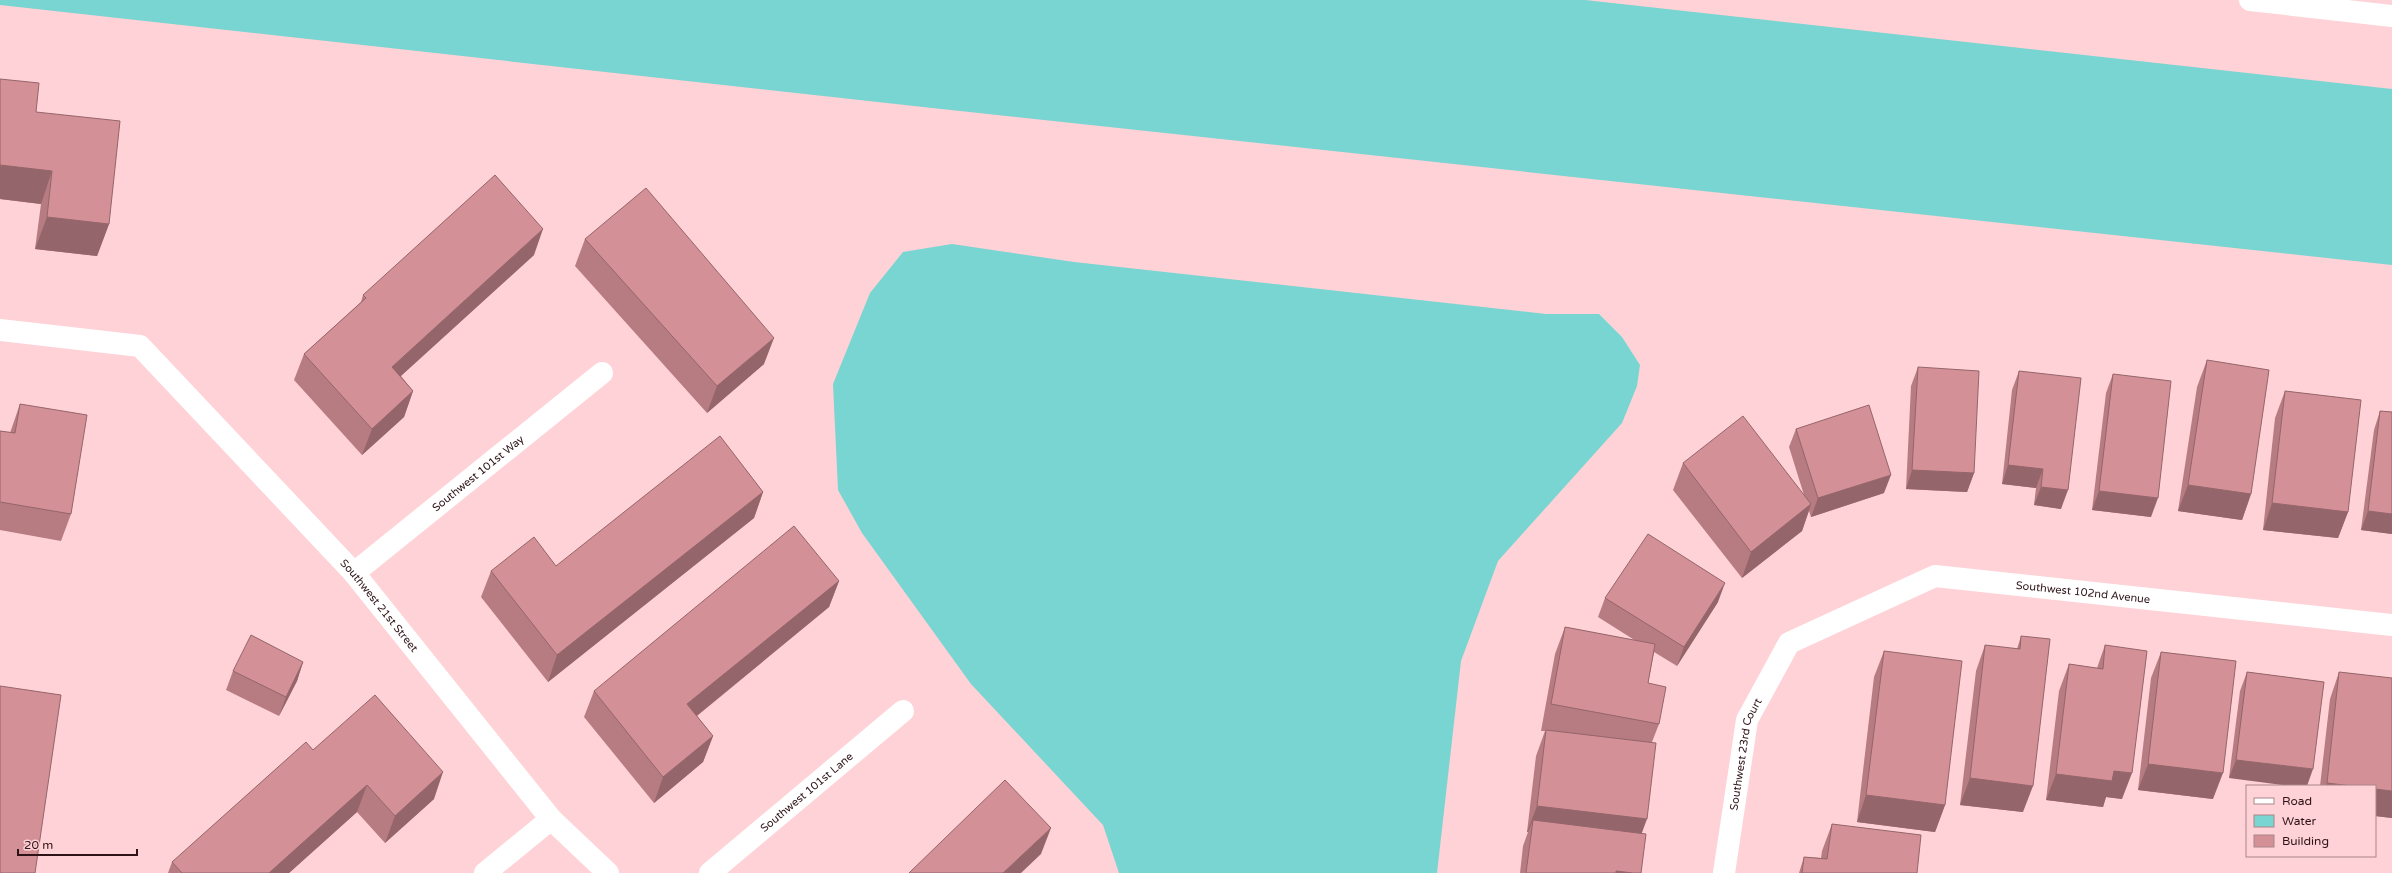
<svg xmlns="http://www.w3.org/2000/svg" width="2392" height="873" font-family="'Varela Round',sans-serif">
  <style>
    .water { fill: #78d5d1 }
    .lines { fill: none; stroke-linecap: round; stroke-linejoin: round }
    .minor { stroke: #fff; stroke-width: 22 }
    .secondary { stroke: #fff; stroke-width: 22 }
    .wall { fill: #b67c82 }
    .shaded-wall { fill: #94656a }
    .building { fill: #d49097; stroke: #94656a }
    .labels { text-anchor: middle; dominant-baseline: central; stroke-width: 4; stroke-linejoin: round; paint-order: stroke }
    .street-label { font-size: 11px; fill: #2d1317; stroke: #fed2d6 }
  </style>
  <rect width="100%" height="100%" fill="#fed2d6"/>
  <g class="water">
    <path d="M0,0H1585L2392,89V265L923,107L0,5Z"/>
    <path d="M952,244L1074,262L1546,314H1599L1622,337L1640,365L1637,386L1622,423L1498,561L1461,661L1437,873H1119L1103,825L971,684L862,533L838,490L833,384L870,293L903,252Z"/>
  </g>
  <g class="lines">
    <g class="minor">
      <path id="s1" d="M0,330L140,346L354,573L551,819L608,873"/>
      <path id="s2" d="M354,573L602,373"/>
      <path d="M485,873L551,819"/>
      <path id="s3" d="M710,873L903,711"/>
      <path id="s4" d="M1724,873L1747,720L1789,643L1935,576L2392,625"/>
    </g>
    <path class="secondary" d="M2250,0L2392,16"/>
  </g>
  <g class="wall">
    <path d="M0,79L36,112L109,224L97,256L35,249L41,204L0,199Z"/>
    <path d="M585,239L764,364L707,413L575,266Z"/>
    <path d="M534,255L401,376L413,391L404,417L362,455L294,380L304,354L361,302L363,295Z"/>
    <path d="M2207,360L2251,494L2242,520L2178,511L2197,387Z"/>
    <path d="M1918,367L1974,473L1967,492L1906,489L1911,386Z"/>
    <path d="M2019,371L2061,509L2034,505L2036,488L2002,484L2012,390Z"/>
    <path d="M2113,374L2151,517L2092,510L2106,393Z"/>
    <path d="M2285,391L2348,512L2338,538L2263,530L2275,418Z"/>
    <path d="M20,404L71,514L61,541L0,530V431L10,433Z"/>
    <path d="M2380,411L2392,412V534L2361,530L2374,430Z"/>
    <path d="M1796,429L1884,493L1811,517L1809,511L1802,531L1742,578L1673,490L1683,463L1804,495L1789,447Z"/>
    <path d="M763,492L754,518L548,682L481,597L491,571L556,566Z"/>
    <path d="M839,581L829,607L697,716L713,736L703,762L654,803L584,717L594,691Z"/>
    <path d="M1605,598L1718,602L1677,666L1654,652L1648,683L1659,724L1652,742L1642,833L1641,873H1520L1523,846L1528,832H1527L1536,756L1545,731H1541L1555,654L1565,627L1636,641L1598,617Z"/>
    <path d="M2021,636L2023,812L1960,805L1976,671L1985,645L2017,649Z"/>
    <path d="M2105,645L2122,799L2106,797L2103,807L2046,800L2059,691L2069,664L2097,668Z"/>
    <path d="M1884,651L1945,805L1935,832L1857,822L1874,677Z"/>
    <path d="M2161,652L2213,799L2138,790L2151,678Z"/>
    <path d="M303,662L297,681L279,716L226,690L233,671Z"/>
    <path d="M2247,672L2324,682L2229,778L2240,691Z"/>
    <path d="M2339,672L2392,818L2375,816V786H2320L2330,699Z"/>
    <path d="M313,750L434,799L385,843L357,812L289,873H168L172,862Z"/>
    <path d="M1832,824L1917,873H1799L1804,857L1821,858L1822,851Z"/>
  </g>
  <g class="shaded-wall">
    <path d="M0,165L52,171L41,204L0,199Z"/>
    <path d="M47,217L109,224L97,256L35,249Z"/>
    <path d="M543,229L534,255L382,393L392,367Z"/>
    <path d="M774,338L764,364L707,413L717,386Z"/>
    <path d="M413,391L404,417L362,455L372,429Z"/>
    <path d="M2008,465L2043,469L2036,488L2002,484Z"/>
    <path d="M1912,470L1974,473L1967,492L1906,489Z"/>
    <path d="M1891,475L1884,493L1811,517L1818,498Z"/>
    <path d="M2188,485L2251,494L2242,520L2178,511Z"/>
    <path d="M2041,487L2068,490L2061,509L2034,505Z"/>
    <path d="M2099,491L2158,498L2151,517L2092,510Z"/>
    <path d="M763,492L754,518L548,682L557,655Z"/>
    <path d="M2272,503L2348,512L2338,538L2263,530Z"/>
    <path d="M1811,504L1802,531L1742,578L1751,552Z"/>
    <path d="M2368,511L2392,514V534L2361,530Z"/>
    <path d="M839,581L829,607L678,731L687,704Z"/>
    <path d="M1725,583L1718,602L1677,666L1684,647Z"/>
    <path d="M303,662L297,681L279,716L286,697Z"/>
    <path d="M713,736L703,762L654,803L663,777Z"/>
    <path d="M2236,760L2313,769L2307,786H2289L2229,778Z"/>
    <path d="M2148,764L2223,773L2213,799L2138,790Z"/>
    <path d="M2114,771L2132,773L2122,799L2106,797L2103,807L2046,800L2056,774Z"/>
    <path d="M443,772L434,799L385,843L395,816Z"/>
    <path d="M1970,778L2033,786L2023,812L1960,805Z"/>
    <path d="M2327,783L2352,786H2326Z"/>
    <path d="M367,785L357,812L289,873H269Z"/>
    <path d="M2375,789L2392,791V818L2375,816Z"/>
    <path d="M1866,795L1945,805L1935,832L1857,822Z"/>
    <path d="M1537,806L1647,819L1637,846L1533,820L1528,832H1527Z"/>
    <path d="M1051,828L1041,854L1021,873H1003Z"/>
    <path d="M1616,871L1633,873H1615Z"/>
  </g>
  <g class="building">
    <path d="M0,79L39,83L36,112L120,121L109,224L47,217L52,171L0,165Z"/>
    <path d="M495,175L543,229L392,367L413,391L372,429L304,354L366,298L363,295Z"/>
    <path d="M646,188L774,338L717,386L585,239Z"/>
    <path d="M2207,360L2269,370L2251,494L2188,485Z"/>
    <path d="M1918,367L1979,371L1974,473L1912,470Z"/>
    <path d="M2019,371L2081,378L2068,490L2041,487L2043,469L2008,465Z"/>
    <path d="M2113,374L2171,381L2158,498L2099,491Z"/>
    <path d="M2285,391L2361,400L2348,512L2272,503Z"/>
    <path d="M20,404L87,415L71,514L0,502V431L15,433Z"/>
    <path d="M1869,405L1891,475L1818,498L1796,429Z"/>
    <path d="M2380,411L2392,412V514L2368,511Z"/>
    <path d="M1743,416L1811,504L1751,552L1683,463Z"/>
    <path d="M720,436L763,492L557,655L491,571L534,537L556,566Z"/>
    <path d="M794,526L839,581L687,704L713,736L663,777L594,691Z"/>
    <path d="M1648,534L1725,583L1684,647L1605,598Z"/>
    <path d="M1565,627L1655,644L1648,683L1666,687L1659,724L1551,704Z"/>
    <path d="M251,635L303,662L286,697L233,671Z"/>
    <path d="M2021,636L2050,639L2033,786L1970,778L1985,645L2020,649Z"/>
    <path d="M2105,645L2147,651L2132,773L2114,771L2112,781L2056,774L2069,664L2103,669Z"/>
    <path d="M1884,651L1962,661L1945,805L1866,795Z"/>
    <path d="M2161,652L2236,661L2223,773L2148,764Z"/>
    <path d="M2247,672L2324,682L2313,769L2236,760Z"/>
    <path d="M2339,672L2392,678V791L2375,789V786H2352L2327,783Z"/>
    <path d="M0,686L61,695L35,873H0Z"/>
    <path d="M375,695L443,772L395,816L367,785L269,873H182L172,862L306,742L313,750Z"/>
    <path d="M1546,730L1656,743L1647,819L1537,806Z"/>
    <path d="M1005,780L1051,828L1003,873H909Z"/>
    <path d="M1533,820L1646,834L1641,873H1633L1616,871V873H1526Z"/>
    <path d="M1832,824L1921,835L1917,873H1802L1804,857L1827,859Z"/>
  </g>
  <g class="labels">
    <g class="street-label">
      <text stroke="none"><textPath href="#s2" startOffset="159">Southwest 101st Way</textPath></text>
      <text stroke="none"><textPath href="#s4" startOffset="552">Southwest 102nd Avenue</textPath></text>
      <text stroke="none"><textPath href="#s1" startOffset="494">Southwest 21st Street</textPath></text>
      <text stroke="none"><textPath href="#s4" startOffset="121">Southwest 23rd Court</textPath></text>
      <text stroke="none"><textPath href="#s3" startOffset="126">Southwest 101st Lane</textPath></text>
    </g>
  </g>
  <rect x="2246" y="785" width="130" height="72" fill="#fed2d6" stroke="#aa868a"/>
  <rect x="2254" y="798" width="20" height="6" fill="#ffffff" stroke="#aa868a"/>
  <text x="2282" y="805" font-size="12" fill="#2d1317">Road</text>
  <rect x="2254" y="815" width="20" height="12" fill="#78d5d1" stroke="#aa868a"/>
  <text x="2282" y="825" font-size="12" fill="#2d1317">Water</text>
  <rect x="2254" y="835" width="20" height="12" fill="#d49097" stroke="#aa868a"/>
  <text x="2282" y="845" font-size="12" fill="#2d1317">Building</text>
  <path d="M18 849v6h119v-6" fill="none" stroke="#2d1317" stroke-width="2"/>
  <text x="24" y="849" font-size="12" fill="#2d1317" stroke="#fed2d6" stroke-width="3" paint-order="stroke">20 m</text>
</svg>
